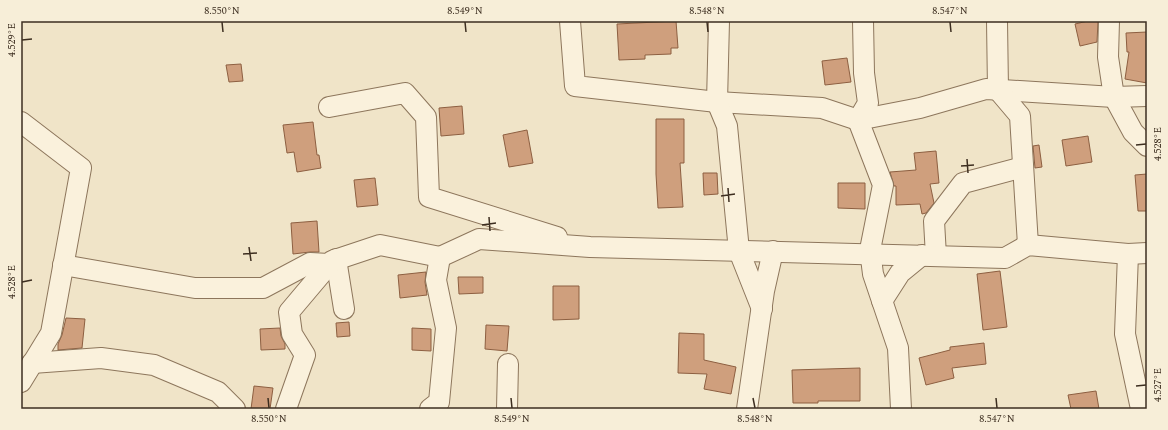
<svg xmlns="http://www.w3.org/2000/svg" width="1168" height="430" font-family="Spectral,serif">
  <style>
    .building { fill: #cf9f7d; stroke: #8d5f41 }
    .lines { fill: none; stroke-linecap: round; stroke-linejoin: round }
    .minor-casing { stroke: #8d765c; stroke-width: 22 }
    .minor { stroke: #faf1dc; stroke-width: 20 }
    .ticks { fill: none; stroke: #3d2e20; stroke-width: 1.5 }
    .neatline { fill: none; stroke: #3d2e20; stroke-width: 1.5 }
    .ticks-label { font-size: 10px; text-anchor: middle; fill: #3d2e20 }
  </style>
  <rect width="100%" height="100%" fill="#f0e4c8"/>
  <g class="building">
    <path d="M676,21L678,48H671V54L645,55V59L619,60L617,24Z"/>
    <path d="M1088,21H1098L1097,42L1080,46L1075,24Z"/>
    <path d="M1147,32V83L1125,79L1129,52H1127L1126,33Z"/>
    <path d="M847,58L851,82L825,85L822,61Z"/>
    <path d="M241,64L243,81L229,82L226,65Z"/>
    <path d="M462,106L464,134L441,136L439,108Z"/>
    <path d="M656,119H684V163H680L683,207L658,208L656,174Z"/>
    <path d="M313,122L317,155H319L321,168L297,172L294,152L287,153L283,125Z"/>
    <path d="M527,130L533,163L509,167L503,135Z"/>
    <path d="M1088,136L1092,162L1066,166L1062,140Z"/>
    <path d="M1039,145L1042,167L1035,168L1033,146Z"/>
    <path d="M936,151L939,183L930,184L934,203L926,213L922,214L920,204L896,205V186H894L890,172L916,170L914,153Z"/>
    <path d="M703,173H717L718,194L704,195Z"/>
    <path d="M1147,174V211H1138L1135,175Z"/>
    <path d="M375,178L378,205L357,207L354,180Z"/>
    <path d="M838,183H865V209L838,208Z"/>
    <path d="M317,221L319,252H310L293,254L291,223Z"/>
    <path d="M1000,271L1007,327L983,330L977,274Z"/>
    <path d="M426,272L425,282L427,295L400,298L398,275Z"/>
    <path d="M458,277H483V293L459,294Z"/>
    <path d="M553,286H579V319L553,320Z"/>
    <path d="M66,318L85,319L82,348L58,350V344L62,335Z"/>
    <path d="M349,322L350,336L337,337L336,323Z"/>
    <path d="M486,325L509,326L507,351L485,349Z"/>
    <path d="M280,328L281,336L285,344V349L261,350L260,329Z"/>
    <path d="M412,328L431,329V351L412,350Z"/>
    <path d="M679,333L704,334V360L736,367L731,394L704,389L707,374L678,373Z"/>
    <path d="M984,343L986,364L952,368L954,378L926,385L919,358L950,350V347Z"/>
    <path d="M860,368V401H818V403H793L792,370Z"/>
    <path d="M254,386L273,388L270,409H251Z"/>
    <path d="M1096,391L1099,409H1071L1068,395Z"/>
  </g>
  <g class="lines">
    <g class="minor-casing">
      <g id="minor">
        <path d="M570,21L575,86L717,102L822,108L858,120L920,108L986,89L1114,97L1147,96"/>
        <path d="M719,21L717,102L727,126L739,251L762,309"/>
        <path d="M863,21L864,73L868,103L858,120L883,185L870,250L873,274L898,348L901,409"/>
        <path d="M997,21L998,90L1020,116L1028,245"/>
        <path d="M1109,21L1108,57L1114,97L1133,132L1147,146"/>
        <path d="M329,107L405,93L426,117L429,197L557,237"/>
        <path d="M21,122L81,168L51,333L21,382"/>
        <path d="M1128,254L1125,334L1141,409"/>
        <path d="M936,256L934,221L963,183L1023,167"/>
        <path d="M336,259L344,309"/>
        <path d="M63,265L195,288H263L310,263L329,264"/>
        <path d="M882,301L900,273L922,255"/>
        <path d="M32,363L101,358L154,365L218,392L235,409"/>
        <path d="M286,409L305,355L292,334L289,312L332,261L380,245L440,257L479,239L590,247L1005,258L1028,245L1128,254L1147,253"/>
        <path d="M430,409L439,402L446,328L436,280L440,257"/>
        <path d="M507,409L508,364"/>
        <path d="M747,409L764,291L773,251"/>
      </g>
    </g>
    <use href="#minor" class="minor"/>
  </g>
  <path class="ticks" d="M222,22L223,32M465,22L466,32M707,22L708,32M950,22L951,32M22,40L32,39M1136,145L1146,144M967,159L968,173M961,166L974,165M728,188L729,202M721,196L735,194M489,217L490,231M482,225L496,223M249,247L251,261M243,254L257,253M22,282L32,280M1136,386L1146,385M268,398L269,408M511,398L512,408M753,398L755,408M996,398L997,408"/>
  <rect width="1168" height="430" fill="none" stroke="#f7eed8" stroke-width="44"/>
  <rect x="22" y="22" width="1124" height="386" class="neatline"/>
  <g class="ticks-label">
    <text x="222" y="14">8.550°N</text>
    <text x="465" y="14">8.549°N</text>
    <text x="707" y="14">8.548°N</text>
    <text x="950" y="14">8.547°N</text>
    <text transform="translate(11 40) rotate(-90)" y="4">4.529°E</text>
    <text transform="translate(1157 144) rotate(-90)" y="4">4.528°E</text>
    <text transform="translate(11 282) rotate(-90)" y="4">4.528°E</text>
    <text transform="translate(1157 385) rotate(-90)" y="4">4.527°E</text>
    <text x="269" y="422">8.550°N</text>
    <text x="512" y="422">8.549°N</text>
    <text x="755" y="422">8.548°N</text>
    <text x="997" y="422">8.547°N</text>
  </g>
</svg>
